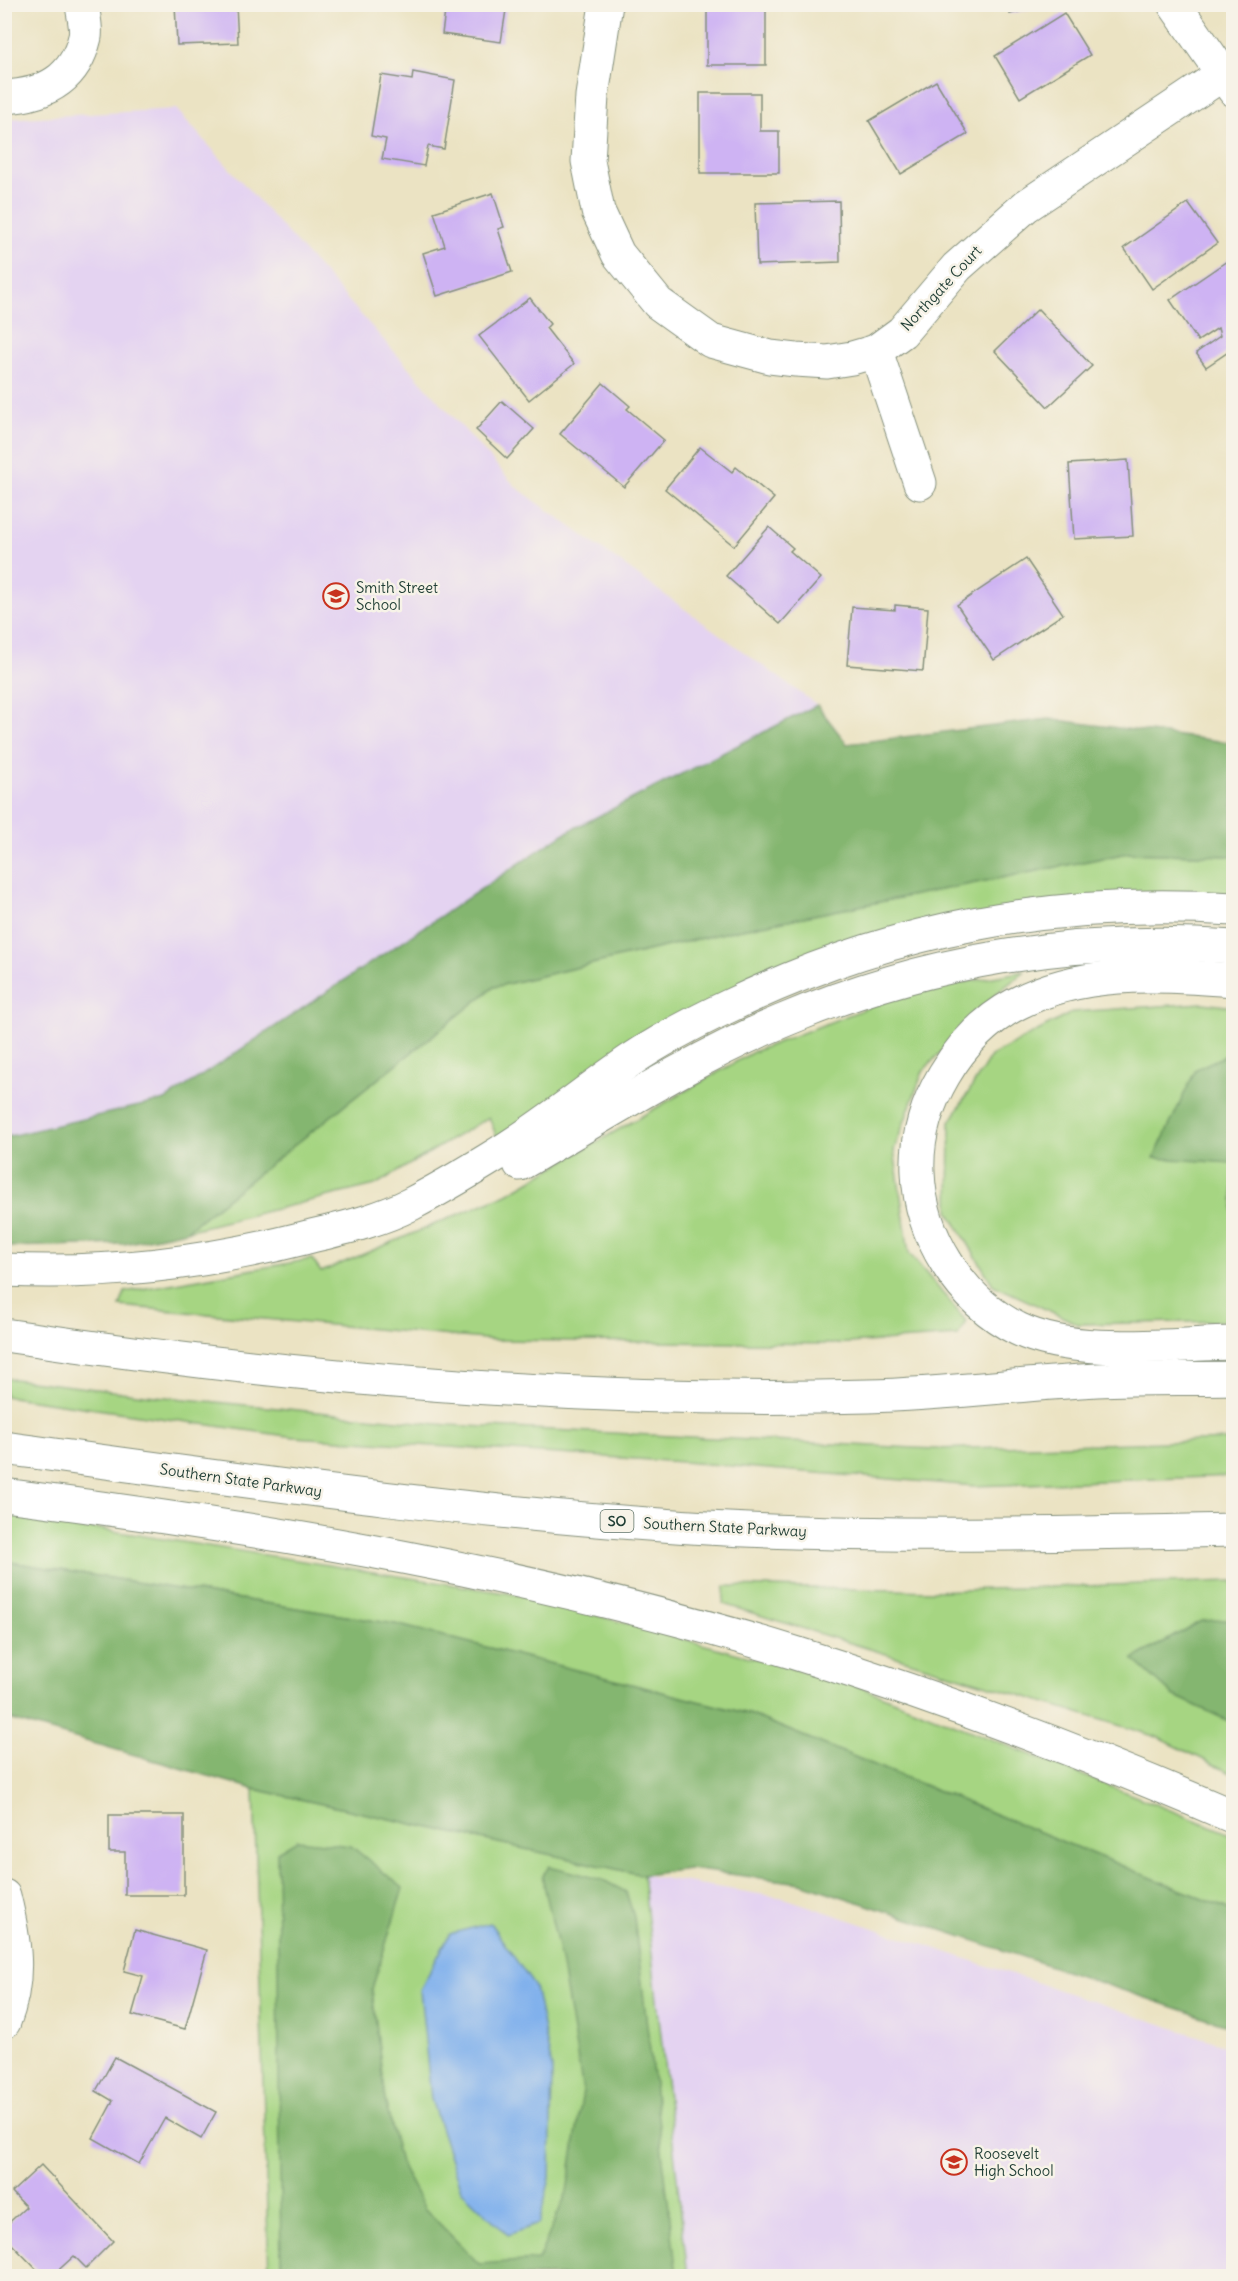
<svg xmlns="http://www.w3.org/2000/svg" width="1238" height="2281" font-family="Delius,sans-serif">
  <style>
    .built { fill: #e4d3f1 }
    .green { fill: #a6d582; stroke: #62895b; stroke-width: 1.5 }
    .forest { fill: #84b670; stroke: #527a52; stroke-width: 1.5 }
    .water { fill: #81b1ec; stroke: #507790; stroke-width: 1.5 }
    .building { fill: #ceb3f3 }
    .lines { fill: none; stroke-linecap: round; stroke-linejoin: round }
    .street-casing { stroke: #85907c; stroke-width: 35 }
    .highway-casing { stroke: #85907c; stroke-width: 35 }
    .street { stroke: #fff; stroke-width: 33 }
    .highway { stroke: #fff; stroke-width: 33 }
    .labels { text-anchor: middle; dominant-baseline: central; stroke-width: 5; stroke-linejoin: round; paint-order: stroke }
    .shield { fill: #f7f3e8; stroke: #60746a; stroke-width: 1.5 }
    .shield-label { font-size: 14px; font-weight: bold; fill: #1f3d34 }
    .street-label { font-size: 15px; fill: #1f3d34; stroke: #f7f3e8 }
    .poi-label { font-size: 15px; fill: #1f3d34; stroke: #f7f3e8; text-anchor: start }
  </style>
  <rect width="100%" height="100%" fill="#f7f3e8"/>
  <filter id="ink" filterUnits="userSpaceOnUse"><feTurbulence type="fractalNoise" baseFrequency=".0167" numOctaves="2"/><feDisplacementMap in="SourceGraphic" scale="12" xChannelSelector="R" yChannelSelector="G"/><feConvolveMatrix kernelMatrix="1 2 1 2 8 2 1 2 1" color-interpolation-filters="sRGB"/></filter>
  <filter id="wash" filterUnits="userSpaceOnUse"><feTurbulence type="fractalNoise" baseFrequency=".008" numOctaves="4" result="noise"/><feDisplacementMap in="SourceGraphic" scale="24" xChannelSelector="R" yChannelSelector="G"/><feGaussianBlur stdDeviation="1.35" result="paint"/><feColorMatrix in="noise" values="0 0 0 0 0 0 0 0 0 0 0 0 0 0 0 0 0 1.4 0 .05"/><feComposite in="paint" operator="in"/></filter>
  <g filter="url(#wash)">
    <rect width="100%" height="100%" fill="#ebe3c3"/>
    <g class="built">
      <path d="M176,109L516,487L817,705L565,833L165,1100L5,1137V119Z"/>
      <path d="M643,1875L784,1898L1233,2048V2276H688Z"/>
    </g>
    <g class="green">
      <path d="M1128,853L1233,856V896L814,954L497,1138L489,1117L375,1185L186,1231L494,987L732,931Z"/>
      <path d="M1025,971L996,994L923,1071L894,1150L909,1253L966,1321L958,1336L833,1344L495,1340L120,1306L125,1292L312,1259L321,1272L507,1194L753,1052L903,994Z"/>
      <path d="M1203,1003L1233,1007V1321L1078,1324L993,1285L949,1212L950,1122L991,1056L1073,1012Z"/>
      <path d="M5,1378L145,1395L448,1425L935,1449L1233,1440V1476L975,1486L683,1462L294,1437L5,1396Z"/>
      <path d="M4,1514L525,1596L860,1687L1233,1835V1911L749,1714L395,1624L5,1561Z"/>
      <path d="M1233,1581V1774L1157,1737L723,1604L725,1586L933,1591Z"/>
      <path d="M254,1789L643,1875L688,2276H269Z"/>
    </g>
    <g class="forest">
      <path d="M817,705L847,744L1049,719L1233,743V856L1128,853L732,931L494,987L186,1231L124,1244L5,1247V1137L165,1100L565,833Z"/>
      <path d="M1233,1052V1163L1154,1158L1196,1069Z"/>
      <path d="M4,1561L395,1624L749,1714L1233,1911V2027L801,1883L689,1869L643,1875L254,1789L5,1718Z"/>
      <path d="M1233,1619V1723L1173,1695L1133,1659L1201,1621Z"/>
      <path d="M297,1840L351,1846L403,1888L372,1989L385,2100L400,2163L425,2209L479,2264L538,2260L567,2192L583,2091L561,1960L542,1876L550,1866L603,1880L626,1892L634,1917L677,2276H281L277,1852Z"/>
    </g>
    <path class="water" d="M490,1923L535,1987L552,2068L550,2178L539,2224L508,2235L461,2190L431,2099L420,1990L450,1934Z"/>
    <g id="blocks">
      <g class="building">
        <path d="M175,4H236L238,43L177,45Z"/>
        <path d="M446,4H500V9L506,10L501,42L442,34Z"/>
        <rect x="707" y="4" width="59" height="61"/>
        <path d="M1008,4H1043V5L1010,14Z"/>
        <path d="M1064,13L1090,55L1020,98L995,56Z"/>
        <path d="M413,72L455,80L444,149L428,146L424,166L382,159L386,139L371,136L381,75L412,80Z"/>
        <path d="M936,81L968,134L901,174L869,121Z"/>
        <path d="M700,93H760V131H779V173H700Z"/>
        <path d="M493,193L504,227L498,229L512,272L437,296L423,253L445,246L434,212Z"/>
        <path d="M839,201L840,262L757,265L755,203Z"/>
        <path d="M1188,203L1217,243L1152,289L1124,248Z"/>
        <path d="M1230,259L1234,264V348L1206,367L1196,353L1220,336L1218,328L1198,341L1170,300Z"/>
        <path d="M530,298L550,324L546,328L574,364L529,400L479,336Z"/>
        <path d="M1038,309L1092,366L1048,407L995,351Z"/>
        <path d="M603,383L630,406L627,409L664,440L624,487L560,434Z"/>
        <path d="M502,401L534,429L507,459L476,430Z"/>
        <path d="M700,447L732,472L736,467L774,498L734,546L665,489Z"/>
        <path d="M1128,460L1133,536L1074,539L1069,464Z"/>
        <path d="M769,527L793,548L790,551L821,578L780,624L726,576Z"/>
        <path d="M1026,559L1063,614L994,660L957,605Z"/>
        <path d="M895,605L928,608L923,671L847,665L852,607L895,610Z"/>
        <path d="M109,1815H184V1895H125V1852H109Z"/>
        <path d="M135,1930L207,1950L185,2029L132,2015L143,1976L124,1971Z"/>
        <path d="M115,2057L216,2112L201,2139L165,2118L139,2164L93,2138L113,2101L96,2091Z"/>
        <path d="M41,2165L113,2241L86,2268L74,2256L52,2276H43L4,2236V2227L26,2207L12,2192Z"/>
      </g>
    </g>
  </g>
  <g filter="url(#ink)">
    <use href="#blocks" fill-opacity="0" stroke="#85907c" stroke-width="1.5"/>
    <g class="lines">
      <g class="street-casing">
        <g id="street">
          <path d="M606,4L592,96L588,161L598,211L618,254L658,303L711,341L770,357L796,360L827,362L852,358L876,351L902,332L957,267L1026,206L1223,74"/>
          <path d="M1174,4L1234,90"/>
          <path d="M4,97C46,95 75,79 85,37C87,28 83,14 82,4"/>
          <path d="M876,351L920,483"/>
          <path d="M4,1896C15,1941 21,1978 4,2022"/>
        </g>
      </g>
      <g class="highway-casing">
        <g id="highway">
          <path d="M1234,980C1160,975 1084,968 1016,1004C958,1035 915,1106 918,1172C920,1236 961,1301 1018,1329C1075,1357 1171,1344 1234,1343"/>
          <path d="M520,1164C605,1115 690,1060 780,1022C927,959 1075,936 1234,947"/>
          <path d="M4,1270C106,1275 206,1263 304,1238C340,1229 378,1221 411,1204C438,1190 465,1174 491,1158C540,1129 584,1092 631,1060C662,1039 695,1022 729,1006C893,927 1052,898 1234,909"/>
          <path d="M4,1335C289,1377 580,1404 869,1396C945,1394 1021,1384 1097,1380C1142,1378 1188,1379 1234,1378"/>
          <path d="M4,1448C238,1480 471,1514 707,1528C882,1538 1058,1534 1234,1530"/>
          <path d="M4,1495C271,1529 538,1574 795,1653C944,1699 1091,1755 1234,1817"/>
        </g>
      </g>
      <use href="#street" class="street"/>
      <use href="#highway" class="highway"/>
    </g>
  </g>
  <defs>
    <g id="school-ring" transform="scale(1.35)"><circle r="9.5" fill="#f7f3e8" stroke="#c8321e" stroke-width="1.5"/><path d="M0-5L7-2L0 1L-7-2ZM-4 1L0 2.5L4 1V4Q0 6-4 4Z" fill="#c8321e"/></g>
  </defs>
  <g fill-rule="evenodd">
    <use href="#school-ring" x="336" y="596"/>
    <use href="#school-ring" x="954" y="2162"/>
  </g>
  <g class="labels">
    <rect class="shield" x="600.5" y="1510" width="33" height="22" rx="4.5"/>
    <g class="shield-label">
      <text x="617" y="1521">SO</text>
    </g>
    <g class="street-label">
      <text transform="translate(941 288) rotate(-47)">Northgate Court</text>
      <text transform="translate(241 1480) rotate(8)">Southern State Parkway</text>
      <text transform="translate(725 1527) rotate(3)">Southern State Parkway</text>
    </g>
    <g class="poi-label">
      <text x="356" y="587">Smith Street<tspan x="356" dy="17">School</tspan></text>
      <text x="974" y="2153">Roosevelt<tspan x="974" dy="17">High School</tspan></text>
    </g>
  </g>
  <rect width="1238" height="2281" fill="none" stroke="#f7f3e8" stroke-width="24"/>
</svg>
